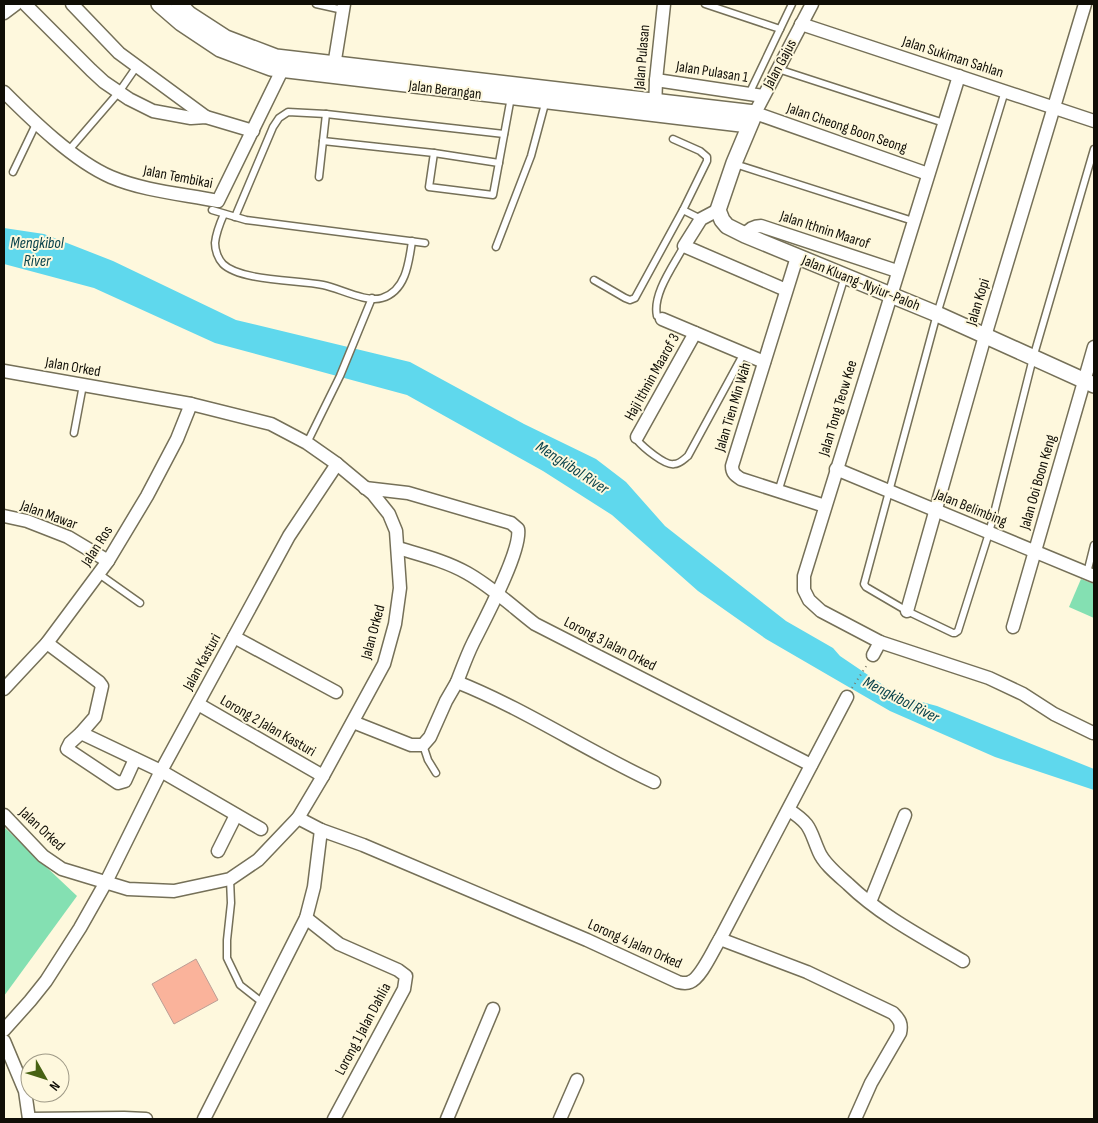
<svg xmlns="http://www.w3.org/2000/svg" width="1098" height="1123" font-family="'Sofia Sans Condensed',sans-serif">
  <style>
    .green { fill: #84e0b2 }
    .water { fill: #5fd8ed }
    .building { fill: #fab39b; stroke: #bb9e95 }
    .lines { fill: none; stroke-linecap: round; stroke-linejoin: round }
    .service-casing { stroke: #757058; stroke-width: 9 }
    .minor-casing { stroke: #757058; stroke-width: 15 }
    .tertiary-casing { stroke: #757058; stroke-width: 18 }
    .path { stroke: #7b7867; stroke-width: 2; stroke-dasharray: 1 4; stroke-linecap: butt }
    .service { stroke: #fff; stroke-width: 6 }
    .minor { stroke: #fff; stroke-width: 12 }
    .tertiary { stroke: #fff; stroke-width: 15 }
    .labels { text-anchor: middle; dominant-baseline: central; stroke-width: 4; stroke-linejoin: round; paint-order: stroke }
    .street-label { font-size: 15px; fill: #100e06; stroke: #fef8dd }
    .water-label { font-size: 16px; font-style: italic; fill: #09424b; stroke: #fef8dd }
  </style>
  <rect width="100%" height="100%" fill="#fef8dd"/>
  <g class="green">
    <path d="M1081,579L1094,584V618L1069,607Z"/>
    <path d="M4,827L77,896L4,996Z"/>
  </g>
  <path class="water" d="M4,228L44,234L113,261L236,320L410,362L524,424L596,459L626,482L665,526L786,621L833,648L840,656L899,696L937,706L1094,769V790L995,757L890,711L766,639L698,591L612,515L543,471L407,395L215,343L94,288L4,264Z"/>
  <path class="building" d="M196,959L218,1000L174,1024L152,984Z"/>
  <g class="lines">
    <g class="service-casing">
      <g id="service">
        <path d="M316,4L343,10"/>
        <path d="M705,4L780,29"/>
        <path d="M778,69L944,123"/>
        <path d="M1005,91L937,314L864,584L866,587L907,611L953,633H955L958,631L989,533L1033,358L1094,149"/>
        <path d="M749,94L792,4"/>
        <path d="M673,139L700,151L707,157V161L683,210"/>
        <path d="M323,141L434,153L429,187L493,195L511,97"/>
        <path d="M69,150L119,92L137,66"/>
        <path d="M434,153L499,163"/>
        <path d="M735,164L913,221"/>
        <path d="M13,172L36,124"/>
        <path d="M319,177L326,114"/>
        <path d="M212,210L246,220L425,243"/>
        <path d="M224,214C220,223 216,233 215,243C215,250 218,259 223,264C240,281 299,280 323,285C339,288 366,303 382,298C406,291 409,262 412,241"/>
        <path d="M235,217L273,127L279,118L288,112L326,114L504,134"/>
        <path d="M496,247L531,156L546,100"/>
        <path d="M594,280L625,298L630,300L635,298L683,210L701,219"/>
        <path d="M662,319L657,316C652,294 674,265 684,246"/>
        <path d="M74,433L83,385"/>
        <path d="M637,437V440C643,447 665,466 674,464C680,464 684,459 688,456L744,353"/>
        <path d="M307,443L340,376L372,298"/>
        <path d="M778,492L845,276"/>
        <path d="M1087,573L1094,545"/>
        <path d="M99,574L140,603"/>
        <path d="M423,745L428,760L436,773"/>
        <path d="M230,879L231,903L227,940V958L240,985L263,1003"/>
      </g>
    </g>
    <g class="minor-casing">
      <g id="minor">
        <path d="M25,4L91,70L104,82L129,99L153,111L191,118L206,117L253,131"/>
        <path d="M72,4L119,53L206,117"/>
        <path d="M812,4L755,113L928,174"/>
        <path d="M4,13L16,4"/>
        <path d="M801,24L1094,121"/>
        <path d="M333,72L344,4"/>
        <path d="M959,76L804,576V590L809,600L821,611L880,642L989,678L1023,694L1054,714L1093,733"/>
        <path d="M656,80L763,96"/>
        <path d="M4,92C32,120 74,161 111,177C144,191 183,194 218,201L286,62"/>
        <path d="M655,111L656,80L664,4"/>
        <path d="M718,210L701,219L684,246L786,290"/>
        <path d="M745,235C749,229 753,226 761,226L897,271"/>
        <path d="M797,257L732,466C732,473 735,475 741,479L825,506"/>
        <path d="M662,319L764,362"/>
        <path d="M4,371L191,404L271,424L307,443L337,464L373,494L389,514L396,531L400,588L395,624L384,664L323,776L298,818L258,860L230,879L174,891L128,889L62,869L43,856L4,815"/>
        <path d="M637,437L695,333"/>
        <path d="M836,469L1094,576"/>
        <path d="M365,488L408,493L511,523L518,529C522,550 484,621 473,643C467,655 462,669 457,682"/>
        <path d="M4,516L27,521L68,537L108,561"/>
        <path d="M398,548C421,555 446,561 467,573C492,587 513,607 535,624L811,765"/>
        <path d="M907,611L985,336L1085,4"/>
        <path d="M1013,627L1094,347"/>
        <path d="M234,637L336,692"/>
        <path d="M47,643L99,682L102,686L95,717L81,733L161,771L261,829"/>
        <path d="M873,655L880,642"/>
        <path d="M4,689L47,643L108,561L147,496L177,439L191,404"/>
        <path d="M198,704L323,776"/>
        <path d="M353,722L411,745H423L430,737L446,701L457,682C525,709 587,751 654,782"/>
        <path d="M81,733L70,743L67,749L118,783L125,781L135,759"/>
        <path d="M789,810C812,825 809,829 819,852C824,864 838,875 848,884C881,916 924,938 963,961"/>
        <path d="M298,818L321,830L363,845L587,940L678,982C682,983 686,984 690,982C701,978 713,950 720,939L847,697"/>
        <path d="M218,851L236,815"/>
        <path d="M870,902L905,815"/>
        <path d="M306,918L339,944L398,970L406,976L404,989L334,1119"/>
        <path d="M720,939L807,972L893,1013C900,1020 902,1024 900,1033L871,1083L855,1119"/>
        <path d="M4,1030L30,1001L46,981L80,928L106,882L161,771L289,536L337,464"/>
        <path d="M4,1041L25,1091L29,1119"/>
        <path d="M29,1119L124,1118L146,1119"/>
        <path d="M204,1119L306,918L314,887L321,830"/>
        <path d="M447,1119L493,1009"/>
        <path d="M560,1119L577,1080"/>
      </g>
    </g>
    <g class="tertiary-casing">
      <g id="tertiary">
        <path d="M159,4L181,23L220,49L271,68L749,125"/>
        <path d="M179,4L189,14L226,38L276,57L755,113L734,163L718,210L722,220L727,226L745,235L937,314L1094,385"/>
      </g>
    </g>
    <path class="path" d="M852,688L867,665"/>
    <use href="#service" class="service"/>
    <use href="#minor" class="minor"/>
    <use href="#tertiary" class="tertiary"/>
  </g>
  <g class="labels">
    <g class="street-label">
      <text transform="translate(642 57) rotate(-85)">Jalan Pulasan</text>
      <text transform="translate(953 57) rotate(18)">Jalan Sukiman Sahlan</text>
      <text transform="translate(780 64) rotate(-62)">Jalan Gajus</text>
      <text transform="translate(712 72) rotate(9)">Jalan Pulasan 1</text>
      <text transform="translate(445 90) rotate(7)">Jalan Berangan</text>
      <text transform="translate(847 128) rotate(19)">Jalan Cheong Boon Seong</text>
      <text transform="translate(178 177) rotate(11)">Jalan Tembikai</text>
      <text transform="translate(825 230) rotate(18)">Jalan Ithnin Maarof</text>
      <text transform="translate(861 283) rotate(22)">Jalan Kluang-Nyiur-Paloh</text>
      <text transform="translate(978 302) rotate(-73)">Jalan Kopi</text>
      <text transform="translate(73 367) rotate(10)">Jalan Orked</text>
      <text transform="translate(652 377) rotate(-61)">Haji Ithnin Maarof 3</text>
      <text transform="translate(733 407) rotate(-73)">Jalan Tien Min Wah</text>
      <text transform="translate(838 408) rotate(-73)">Jalan Tong Teow Kee</text>
      <text transform="translate(1038 482) rotate(-74)">Jalan Ooi Boon Keng</text>
      <text transform="translate(971 508) rotate(22)">Jalan Belimbing</text>
      <text transform="translate(49 515) rotate(20)">Jalan Mawar</text>
      <text transform="translate(97 546) rotate(-57)">Jalan Ros</text>
      <text transform="translate(373 632) rotate(-75)">Jalan Orked</text>
      <text transform="translate(610 644) rotate(27)">Lorong 3 Jalan Orked</text>
      <text transform="translate(202 662) rotate(-61)">Jalan Kasturi</text>
      <text transform="translate(268 726) rotate(30)">Lorong 2 Jalan Kasturi</text>
      <text transform="translate(42 829) rotate(43)">Jalan Orked</text>
      <text transform="translate(635 944) rotate(24)">Lorong 4 Jalan Orked</text>
      <text transform="translate(363 1029) rotate(-62)">Lorong 1 Jalan Dahlia</text>
    </g>
    <g class="water-label">
      <text x="37" y="243">Mengkibol<tspan x="37" dy="18">River</tspan></text>
      <text transform="translate(572 468) rotate(33)">Mengkibol River</text>
      <text transform="translate(901 700) rotate(27)">Mengkibol River</text>
    </g>
  </g>
  <rect width="1098" height="1123" fill="none" stroke="#100e06" stroke-width="10"/>
  <g transform="translate(45 1078) rotate(129)"><circle r="24" fill="#fef8dd" stroke="#9f9a87"/>
  <path d="M0-4L9 19L0 12L-9 19Z" fill="#476213"/>
  <text y="-8" font-size="14" font-weight="bold" text-anchor="middle" fill="#100e06">N</text>
  </g>
</svg>
